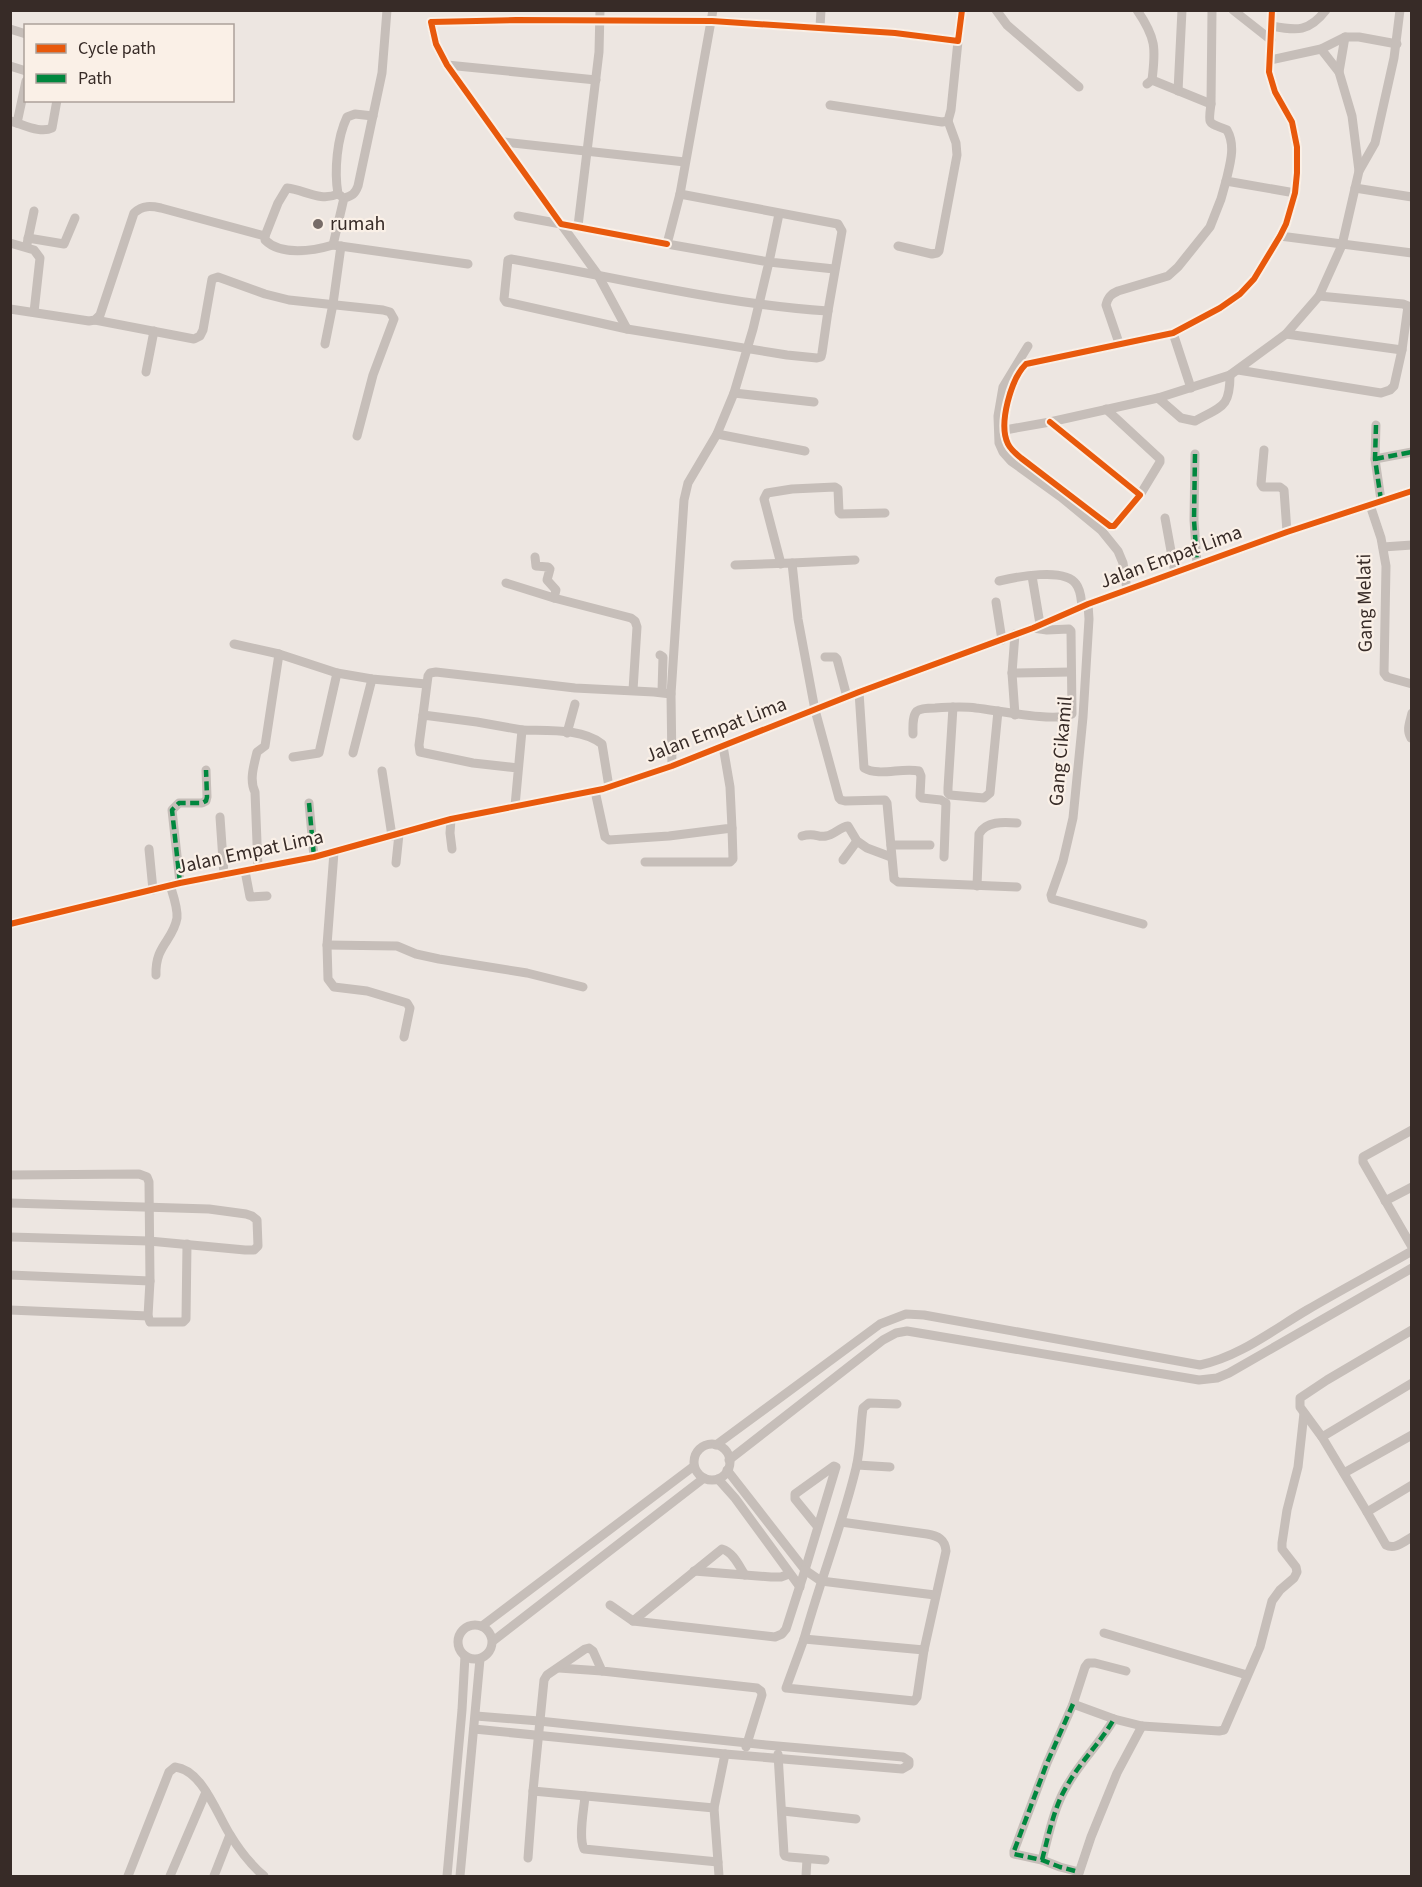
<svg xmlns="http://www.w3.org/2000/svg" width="1422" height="1887" font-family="'Source Sans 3',sans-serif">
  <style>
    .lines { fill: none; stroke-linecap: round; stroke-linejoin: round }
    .minor { stroke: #c6beb9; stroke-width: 9 }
    .quiet { stroke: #00873e; stroke-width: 4.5; stroke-dasharray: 9 4.5; stroke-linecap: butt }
    .cycleway-casing { stroke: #faf0e7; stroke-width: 10 }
    .cycleway { stroke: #e8590c; stroke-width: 6 }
    .poi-dot { fill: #776c68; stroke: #faf0e7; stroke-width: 2 }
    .labels { text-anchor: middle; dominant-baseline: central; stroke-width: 4.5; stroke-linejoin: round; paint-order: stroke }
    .poi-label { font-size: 20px; fill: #372b27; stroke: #faf0e7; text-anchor: start }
    .street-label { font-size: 20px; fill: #372b27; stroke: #faf0e7 }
  </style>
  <rect width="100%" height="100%" fill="#ede6e1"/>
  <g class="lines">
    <g class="minor">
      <path d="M387,10L382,73L358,186C355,194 352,196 344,198L333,245L468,264"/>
      <path d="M996,10L1007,25L1079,87"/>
      <path d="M1137,10C1156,38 1156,48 1152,80"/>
      <path d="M1233,10L1271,40"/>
      <path d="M1272,26C1297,31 1309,32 1326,10"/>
      <path d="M820,27L821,10"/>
      <path d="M10,29L26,34"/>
      <path d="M1321,49L1339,72L1352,116L1359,171"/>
      <path d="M1270,60L1321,49L1345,37H1359L1397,44"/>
      <path d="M447,65L596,80"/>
      <path d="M10,66L26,71"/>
      <path d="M1339,72L1345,37"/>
      <path d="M1147,84L1152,80L1211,104C1208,126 1208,122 1227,130C1236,146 1230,164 1226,181L1295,193"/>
      <path d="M1178,91L1182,10"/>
      <path d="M1211,104L1212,10"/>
      <path d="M830,105L942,122L948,121L951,110L958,41"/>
      <path d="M10,121C23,124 40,134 52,128L57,100"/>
      <path d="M17,123L26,81"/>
      <path d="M504,142L685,162"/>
      <path d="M1355,188L1412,197"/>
      <path d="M680,194L838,224L842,231L828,311"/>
      <path d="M341,196L338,194C334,171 337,138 347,117L355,114L373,116"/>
      <path d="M779,214L769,262L834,269"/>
      <path d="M518,216L561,224L598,275L627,329"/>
      <path d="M578,226L599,52L600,10"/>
      <path d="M265,236V240C281,256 313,251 333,245"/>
      <path d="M1280,236L1412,253"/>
      <path d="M28,238L64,244L75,218"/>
      <path d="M10,243L34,250L40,258L34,312"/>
      <path d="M27,244L34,211"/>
      <path d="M667,244L561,224L447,65L436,44L431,22L516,20L712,21L895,33L958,41L962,10"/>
      <path d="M898,246L932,254L937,253L939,251L957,155L956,143L948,121"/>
      <path d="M511,259C616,277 721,304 828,311L822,353L821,357L817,358L787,355L627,329L506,302L504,299L508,260Z"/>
      <path d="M10,309L89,321L95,320L100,315L134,213C143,205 151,206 161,208L265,236L278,203L287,188C305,190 320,202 338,194"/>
      <path d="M95,320L194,339L200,336L203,330L212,279L218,277L265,294L289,300L383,310L390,312L394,319L373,375L357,436"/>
      <path d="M1173,333L1191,388"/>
      <path d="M1286,334L1402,350"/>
      <path d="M1119,343L1106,305C1108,297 1111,294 1118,291L1168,276L1178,267L1210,227L1221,199L1226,181"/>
      <path d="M325,344L333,304L341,246"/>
      <path d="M1028,346L1003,387L998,416L999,443L1003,452L1011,461L1061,497L1101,530L1118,551L1123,563L1127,590"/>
      <path d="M1238,370L1381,393L1390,390L1394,386L1402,350L1408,306L1403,304L1319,296"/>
      <path d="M146,372L154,331"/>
      <path d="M734,393L814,402"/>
      <path d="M1158,398L1181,418L1195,421C1222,406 1230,408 1230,375"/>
      <path d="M1106,409L1160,459V462L1140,495"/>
      <path d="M1050,422L1140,495L1114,526H1110L1021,458C1016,454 1011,450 1008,444C998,424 1011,379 1026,364L1173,333L1220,308L1240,294L1254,279L1280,236L1286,224L1295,193L1297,173V147L1292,122L1275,92L1269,72L1272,10"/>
      <path d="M1376,425L1375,459L1381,500"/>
      <path d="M1005,430L1050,422L1158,398L1230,375L1286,334L1319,296L1342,245L1359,171L1375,143L1394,58L1400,10"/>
      <path d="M717,434L805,451"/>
      <path d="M1264,450L1261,484L1263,487H1280L1284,490L1287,532"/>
      <path d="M1195,454L1194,520L1197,564"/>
      <path d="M1375,459L1412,452"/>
      <path d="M1370,505L1381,538L1386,566L1384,673L1387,677L1412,684"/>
      <path d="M1165,518L1175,573"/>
      <path d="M1383,547L1412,545"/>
      <path d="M535,557L536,566L548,567L550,569L547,580L556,590L554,598L631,618L635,621L637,627L633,690"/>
      <path d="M792,563L855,560"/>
      <path d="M781,564L764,499L767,493L792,489L835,487L838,489L839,512L841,514L885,513"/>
      <path d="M735,565L792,563L798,619L815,710L839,798L841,800L845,801L885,800L887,803L894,879L898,882L1017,887"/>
      <path d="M1032,576L1040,624"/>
      <path d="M999,581C1016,577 1065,567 1076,584C1081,590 1081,599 1082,606"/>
      <path d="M506,583L554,598"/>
      <path d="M996,602L1002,640"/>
      <path d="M1088,604L1089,619L1083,717L1073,818L1063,861L1051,895L1052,899L1143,924"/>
      <path d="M234,644L279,654"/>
      <path d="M660,655L663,657L662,692"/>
      <path d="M825,657H835L837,659L847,697"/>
      <path d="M1012,673L1071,672"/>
      <path d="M859,692L864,768C879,777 902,767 919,771L921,776L920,796L922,798L941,800L946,803L944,857"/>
      <path d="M953,707L948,788V793L950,795L984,798L990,793L998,711"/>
      <path d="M423,715L428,676L430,673L436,672L575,688L654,692L671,694"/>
      <path d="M1015,715L1012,673L1015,634"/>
      <path d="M522,730C547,731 582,728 602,744L609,787"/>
      <path d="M567,733L575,704"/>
      <path d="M913,734C913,728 912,716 917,711C921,708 930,708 935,708C949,707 963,706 976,708C997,710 1055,723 1072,714L1071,631L1069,629L1047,630L1033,628"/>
      <path d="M1411,738C1406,730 1410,722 1412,713"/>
      <path d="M353,753L372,679"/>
      <path d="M293,757L319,753L337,673L372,679L426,684"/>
      <path d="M672,766L671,694L684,500L688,483L717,434L734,393L753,329L769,262L667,244L680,194L713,10"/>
      <path d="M382,771L392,836"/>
      <path d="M595,791L605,837L609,840L669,836L732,828L730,787L723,746"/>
      <path d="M309,803L314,857"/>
      <path d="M515,806L522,730L477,722L423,715L419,745L420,752L473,763L518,768"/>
      <path d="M220,817L224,875"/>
      <path d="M451,819L450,833L452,849"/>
      <path d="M802,836C816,832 817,838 826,836C834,835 840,827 848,826L857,841L867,848L891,857"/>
      <path d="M891,845H930"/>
      <path d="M149,849L153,890"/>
      <path d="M334,852L327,945L328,979L334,987L367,991L407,1003L410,1008L404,1037"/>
      <path d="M843,860L857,841"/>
      <path d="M645,862H730L733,859L732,828"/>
      <path d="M396,863L399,834"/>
      <path d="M258,868L255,792C249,780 254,765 257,752L265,746L279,654L337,673"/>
      <path d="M245,871L250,897L267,896"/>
      <path d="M180,883L172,810L179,803H202L206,801L207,797L206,770"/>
      <path d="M977,886L979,834C986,821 1003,822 1017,823"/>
      <path d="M10,924L180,883L314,857L451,819L603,789L672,766L859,692L1033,628L1088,604L1287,532L1412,491"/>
      <path d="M327,945L397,946L416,954L439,959L527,973L583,987"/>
      <path d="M156,975C155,945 173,941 177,918C178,908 173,895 170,885"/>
      <path d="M1412,1130L1363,1157V1162L1412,1247"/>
      <path d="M10,1175L139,1174L147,1177L149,1182L150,1281L148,1316L150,1322H183L186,1319L187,1244"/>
      <path d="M1385,1201L1412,1187"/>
      <path d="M10,1203L209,1209L246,1214L252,1216L257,1220L258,1246L254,1250H245L149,1241L10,1237"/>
      <path d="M10,1275L150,1281"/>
      <path d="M10,1310L148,1316"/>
      <path d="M1412,1330L1327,1380L1300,1398V1407L1322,1437L1367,1512L1412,1485"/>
      <path d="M1322,1437L1412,1383"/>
      <circle cx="712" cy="1462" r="18"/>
      <path d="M716,1445L880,1324L906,1314L924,1315L1200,1365C1239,1357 1273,1330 1307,1310C1341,1290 1377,1271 1412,1251"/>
      <path d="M729,1460L883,1340L896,1333L907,1331L1199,1380L1217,1378L1229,1373L1412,1268"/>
      <path d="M857,1465L890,1467"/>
      <path d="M727,1470L805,1570"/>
      <path d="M1344,1473L1412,1435"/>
      <path d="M718,1479L735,1498L800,1587"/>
      <path d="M1367,1512L1386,1545C1395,1550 1403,1542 1412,1537"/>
      <path d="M841,1522L927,1534C938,1536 945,1539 946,1551L924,1650L804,1639C820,1581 842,1526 856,1468C861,1448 860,1428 863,1408L869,1403L897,1404"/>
      <path d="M805,1570L836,1467L834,1466L795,1494V1499L817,1526"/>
      <path d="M694,1571L771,1577H781L789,1574"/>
      <path d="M610,1605L633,1621L722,1549C733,1552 739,1566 745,1575"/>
      <path d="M633,1621L775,1637L782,1634L786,1629L805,1570L821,1581L935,1595"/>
      <circle cx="475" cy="1642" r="17"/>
      <path d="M482,1626L694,1466"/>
      <path d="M1104,1633L1247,1675"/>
      <path d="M804,1639L786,1688L914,1701L917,1697L924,1650"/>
      <path d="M493,1641L704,1478"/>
      <path d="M559,1668L602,1671"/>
      <path d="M1073,1704L1114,1719L1142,1726L1219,1731L1224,1730L1260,1647L1272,1601L1280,1590L1294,1578L1297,1572L1296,1567L1282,1549V1543L1287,1510L1298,1467L1304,1413"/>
      <path d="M474,1729L725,1754L902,1769L909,1765V1761L903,1757L766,1745L539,1721L476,1716"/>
      <path d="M778,1754L784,1854L785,1856L789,1857L825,1860"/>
      <path d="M585,1796C584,1810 578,1837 584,1849L718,1862"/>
      <path d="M714,1808L725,1754"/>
      <path d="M783,1811L856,1819"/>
      <path d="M528,1858L533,1791"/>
      <path d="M1042,1860C1049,1834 1054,1806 1068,1784C1081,1761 1101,1742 1114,1719"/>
      <path d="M1079,1872L1060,1867L1042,1860L1014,1854V1851L1047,1763L1073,1704L1085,1667L1088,1663H1095L1126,1671"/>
      <path d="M128,1876L169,1772L175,1767C202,1770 216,1812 229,1833C238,1848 251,1865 264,1876"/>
      <path d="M170,1876L206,1792"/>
      <path d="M214,1876L230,1835"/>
      <path d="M447,1876L462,1710L465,1656"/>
      <path d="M460,1876L480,1659"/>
      <path d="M719,1876L714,1808L533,1791L544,1680L547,1675L585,1649L589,1648L593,1651L602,1671L757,1688L761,1691L762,1695L746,1747"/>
      <path d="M806,1876L807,1859"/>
      <path d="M1078,1876L1091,1837L1117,1773L1142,1726"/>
    </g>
    <g class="quiet">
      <path d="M1376,425L1375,459L1381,500"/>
      <path d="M1195,454L1194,520L1197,564"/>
      <path d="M1375,459L1412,452"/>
      <path d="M309,803L314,857"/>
      <path d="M180,883L172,810L179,803H202L206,801L207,797L206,770"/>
      <path d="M1073,1704L1047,1763L1014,1851V1854L1042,1860L1060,1867L1079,1872"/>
      <path d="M1042,1860C1049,1834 1054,1806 1068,1784C1081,1761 1101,1742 1114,1719"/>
    </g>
    <g class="cycleway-casing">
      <g id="cycleway">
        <path d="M667,244L561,224L447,65L436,44L431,22L516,20L712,21L895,33L958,41L962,10"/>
        <path d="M1050,422L1140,495L1114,526H1110L1021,458C1016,454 1011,450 1008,444C998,424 1011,379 1026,364L1173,333L1220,308L1240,294L1254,279L1280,236L1286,224L1295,193L1297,173V147L1292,122L1275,92L1269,72L1272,10"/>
        <path d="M10,924L180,883L314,857L451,819L603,789L672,766L859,692L1033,628L1088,604L1287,532L1412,491"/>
      </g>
    </g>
    <use href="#cycleway" class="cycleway"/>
  </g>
  <circle class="poi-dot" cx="318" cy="224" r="6"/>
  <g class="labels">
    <g class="poi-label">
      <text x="330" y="224">rumah</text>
    </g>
    <g class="street-label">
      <text transform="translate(1171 557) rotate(-20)">Jalan Empat Lima</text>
      <text transform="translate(1365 603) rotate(-91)">Gang Melati</text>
      <text transform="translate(716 730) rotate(-21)">Jalan Empat Lima</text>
      <text transform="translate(1061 751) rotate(-85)">Gang Cikamil</text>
      <text transform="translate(250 852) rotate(-12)">Jalan Empat Lima</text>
    </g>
  </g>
  <rect width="1422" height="1887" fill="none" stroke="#372b27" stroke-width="24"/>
  <rect x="24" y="24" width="210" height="78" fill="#faf0e7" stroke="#aca19a" stroke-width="1.5"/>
  <rect x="36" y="44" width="30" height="9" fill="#e8590c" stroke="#aca19a" stroke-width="1.5"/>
  <text x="78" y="54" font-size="18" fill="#372b27">Cycle path</text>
  <rect x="36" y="74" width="30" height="9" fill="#00873e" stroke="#aca19a" stroke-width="1.5"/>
  <text x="78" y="84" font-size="18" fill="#372b27">Path</text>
</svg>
